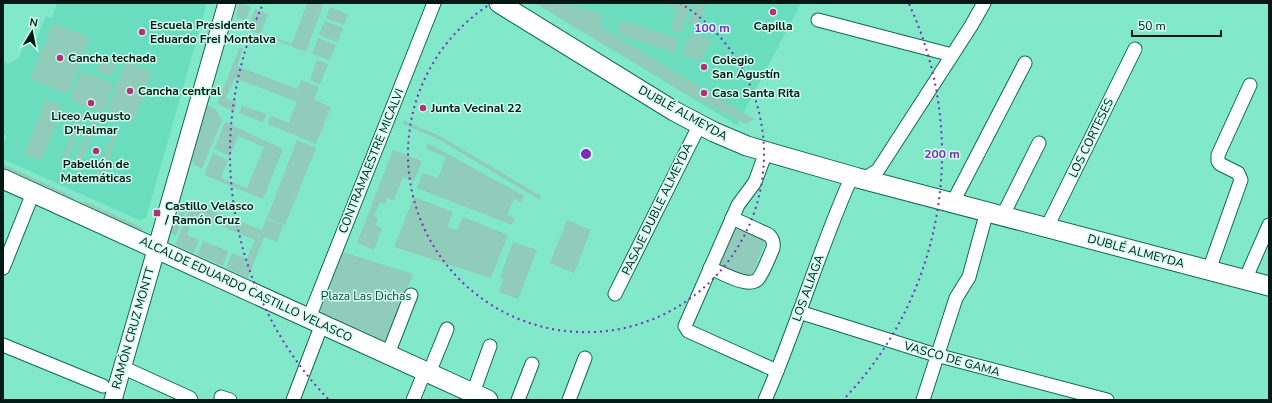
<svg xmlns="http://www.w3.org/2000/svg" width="1272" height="403" font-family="'Nunito Sans',sans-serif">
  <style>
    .built { fill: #69ddbd }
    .green { fill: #90ccb9 }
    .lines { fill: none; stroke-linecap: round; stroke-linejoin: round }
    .minor-casing { stroke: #106955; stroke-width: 15 }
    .tertiary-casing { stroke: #106955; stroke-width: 19 }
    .secondary-casing { stroke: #106955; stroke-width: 21 }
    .minor { stroke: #fff; stroke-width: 13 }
    .tertiary { stroke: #fff; stroke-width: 17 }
    .secondary { stroke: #fff; stroke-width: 19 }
    .ring { fill: none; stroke: #7b2cbf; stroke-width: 2; stroke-dasharray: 2 4 }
    .poi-dot { fill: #b53076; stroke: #cefeee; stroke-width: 1.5 }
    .labels { text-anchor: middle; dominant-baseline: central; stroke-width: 3; stroke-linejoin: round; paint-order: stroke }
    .poi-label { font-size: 12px; font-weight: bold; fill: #031913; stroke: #cefeee; text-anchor: start }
    .street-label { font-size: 12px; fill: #031913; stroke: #cefeee }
    .park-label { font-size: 12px; fill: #154035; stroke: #cefeee }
    .centre { fill: #7b2cbf; stroke: #cefeee; stroke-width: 2 }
    .ring-label { font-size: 12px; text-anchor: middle; font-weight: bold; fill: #7b2cbf; stroke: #cefeee; stroke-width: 3; stroke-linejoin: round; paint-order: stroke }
  </style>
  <rect width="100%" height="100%" fill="#81e8ca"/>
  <g class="built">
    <path d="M57,3H207L146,218L139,220L3,159V144L7,136L3,134V62L8,64L19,58L26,39L35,43L46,16L52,18Z"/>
    <path d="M535,3H801L737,125Z"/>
  </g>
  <g class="green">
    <path d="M239,3L251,7L246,20L237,18L236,16Z"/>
    <path d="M306,3H318L323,5L306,52L247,29L255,9L268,14L261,33L292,44L307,4Z"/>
    <path d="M535,3H566L603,15L600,26L754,119L746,124L690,96Z"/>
    <path d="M657,3H691L681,34L671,30L677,9Z"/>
    <path d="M695,3H706L698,29L691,26L690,20Z"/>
    <path d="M330,7L348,14L344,25L326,18Z"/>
    <path d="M621,20L679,39L675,53L617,34Z"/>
    <path d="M325,21L343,28L337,42L319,35Z"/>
    <path d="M53,23L90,38L68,94L30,79Z"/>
    <path d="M693,34L712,39L700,61L682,55L687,38Z"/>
    <path d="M318,38L336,45L330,60L312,54Z"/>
    <path d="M240,47L243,49L237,66L297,89L301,80L319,87L314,100L331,107L316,144L268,124L271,116L289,123L297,102L235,78L226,98L237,103L234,111L217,104Z"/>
    <path d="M102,58L116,64L111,77L97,71Z"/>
    <path d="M317,60L328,64L320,84L310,80Z"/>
    <path d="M126,62L152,72L134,121L107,110Z"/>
    <path d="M81,71L114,84L103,113L70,100Z"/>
    <path d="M46,99L63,106L41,161L24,154Z"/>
    <path d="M207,105L216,110L222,120L202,169L193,164L192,159Z"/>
    <path d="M242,105L266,114L263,122L239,113Z"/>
    <path d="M80,113L85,115L64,168L59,166Z"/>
    <path d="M92,118L98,120L90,141L84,139Z"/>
    <path d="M404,121L440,136L541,196L540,200L438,139L403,124Z"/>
    <path d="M225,122L283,149L263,199L204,175L213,153L228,160L221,178L247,188L264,147L238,136L230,156L214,149Z"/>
    <path d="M115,127L120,129L99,184L94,182Z"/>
    <path d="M83,140L89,143L80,166L74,163Z"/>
    <path d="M297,140L316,148L285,225L267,218Z"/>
    <path d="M428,143L524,196L521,202L514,199L507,215L515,218L512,225L417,188L423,173L438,178L446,157L426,149Z"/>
    <path d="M393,150L422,161L414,181L403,177L394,200L387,198L385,204L380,202L374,216L378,218L376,225L382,228L374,250L357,243Z"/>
    <path d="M3,164L74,197L72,200L3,169Z"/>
    <path d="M414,197L453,212L447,227L457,230L463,217L508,235L491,278L394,247Z"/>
    <path d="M84,201L143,228L141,232L82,205Z"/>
    <path d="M192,203L262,230L266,219L283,225L277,242L264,237L248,278L226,268L232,253L247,259L255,240L194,215L187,235L199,240L194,253L175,245Z"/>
    <path d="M185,212L176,236L170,233C172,223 173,213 185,212Z"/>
    <path d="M567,220L591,230L574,273L550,263Z"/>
    <path d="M736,226L767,238L750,278L719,265Z"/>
    <path d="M203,241L228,251L223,266L197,255Z"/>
    <path d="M513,242L537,250L518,299L499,292L503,279L500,277Z"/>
    <path d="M343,252L413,274L386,343L320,313Z"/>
  </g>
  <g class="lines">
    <g class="minor-casing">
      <g id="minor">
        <path d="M818,20L952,55"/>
        <path d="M766,152L755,182L738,205L685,326L688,331L777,371"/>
        <path d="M858,178L869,176L878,170L971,26L984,3"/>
        <path d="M953,202L1025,63"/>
        <path d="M1003,215L1039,143"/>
        <path d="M1047,227L1135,49"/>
        <path d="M3,268L33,193"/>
        <path d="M710,268C721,272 747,288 757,280C762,276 770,255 773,248C774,242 773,239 769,235L732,218"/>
        <path d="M1209,270L1241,180L1238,173L1220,164L1218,161V155L1250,85"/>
        <path d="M1245,280L1269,225"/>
        <path d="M615,294L700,124"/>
        <path d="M799,312L936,355L1107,400"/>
        <path d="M309,318L434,3"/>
        <path d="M3,345L103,386"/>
        <path d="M388,354L411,295"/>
        <path d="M122,367L190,398L191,400"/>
        <path d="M429,373L447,329"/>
        <path d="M473,393L490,346"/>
        <path d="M221,397L230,400"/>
        <path d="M293,400L322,324"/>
        <path d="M413,400L425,371"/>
        <path d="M518,400L532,364"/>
        <path d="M569,400L585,358"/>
        <path d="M765,400C797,327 819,249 852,176"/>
        <path d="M923,400L956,298L969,277L987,211"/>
      </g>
    </g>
    <g class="tertiary-casing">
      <path id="tertiary" d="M113,400L227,3"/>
    </g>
    <g class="secondary-casing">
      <g id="secondary">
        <path d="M499,3L674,111L714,132L747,146L858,178L1269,286"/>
        <path d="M3,179L488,400"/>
      </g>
    </g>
    <use href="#minor" class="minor"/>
    <use href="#tertiary" class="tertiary"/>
    <use href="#secondary" class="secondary"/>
  </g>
  <g class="ring">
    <path d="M680 3A178 178 0 1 1 492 3"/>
    <path d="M328 399A356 356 0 0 1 263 4M909 4A356 356 0 0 1 844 399"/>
  </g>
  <g class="poi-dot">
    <circle cx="773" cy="12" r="4"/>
    <circle cx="142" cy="32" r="4"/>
    <circle cx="60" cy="58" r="4"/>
    <circle cx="704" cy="67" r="4"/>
    <circle cx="130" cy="91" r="4"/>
    <circle cx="704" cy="93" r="4"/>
    <circle cx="91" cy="103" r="4"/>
    <circle cx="423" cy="108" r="4"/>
    <circle cx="96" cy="151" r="4"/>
    <rect x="153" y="209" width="8" height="8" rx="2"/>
  </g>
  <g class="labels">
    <g class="poi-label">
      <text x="150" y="25">Escuela Presidente<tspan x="150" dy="14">Eduardo Frei Montalva</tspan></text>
      <text x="773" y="26" text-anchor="middle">Capilla</text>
      <text x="68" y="58">Cancha techada</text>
      <text x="712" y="60">Colegio<tspan x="712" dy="14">San Agustín</tspan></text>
      <text x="138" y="91">Cancha central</text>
      <text x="712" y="93">Casa Santa Rita</text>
      <text x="431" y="108">Junta Vecinal 22</text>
      <text x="91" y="116" text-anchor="middle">Liceo Augusto<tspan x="91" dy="14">D'Halmar</tspan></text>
      <text x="96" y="164" text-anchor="middle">Pabellón de<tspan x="96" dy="14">Matemáticas</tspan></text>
      <text x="165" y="206">Castillo Velasco<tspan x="165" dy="14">/ Ramón Cruz</tspan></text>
    </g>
    <g class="street-label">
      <text transform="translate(683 113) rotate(29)">DUBLÉ ALMEYDA</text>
      <text transform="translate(1091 138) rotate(-64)">LOS CORTESES</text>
      <text transform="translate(371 161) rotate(-68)">CONTRAMAESTRE MICALVI</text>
      <text transform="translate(657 209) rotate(-64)">PASAJE DUBLE ALMEYDA</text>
      <text transform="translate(1136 251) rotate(15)">DUBLÉ ALMEYDA</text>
      <text transform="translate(808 288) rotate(-70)">LOS ALIAGA</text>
      <text transform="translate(246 289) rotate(25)">ALCALDE EDUARDO CASTILLO VELASCO</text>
      <text transform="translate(133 328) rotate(-74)">RAMÓN CRUZ MONTT</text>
      <text transform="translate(952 359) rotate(16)">VASCO DE GAMA</text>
    </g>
    <g class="park-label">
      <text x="366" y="296">Plaza Las Dichas</text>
    </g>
  </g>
  <circle cx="586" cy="154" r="6" class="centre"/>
  <g class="ring-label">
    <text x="712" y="32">100 m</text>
    <text x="942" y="158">200 m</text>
  </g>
  <rect width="1272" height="403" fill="none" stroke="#031913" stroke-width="8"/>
  <g transform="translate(32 32) rotate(10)" stroke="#cefeee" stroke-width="3" paint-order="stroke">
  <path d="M0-3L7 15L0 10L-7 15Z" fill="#031913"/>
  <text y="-6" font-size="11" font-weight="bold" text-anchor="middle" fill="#031913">N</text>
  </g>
  <path d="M1132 30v6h89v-6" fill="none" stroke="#031913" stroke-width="2"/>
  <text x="1138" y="30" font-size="12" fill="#031913" stroke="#cefeee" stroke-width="3" paint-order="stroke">50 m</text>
</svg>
